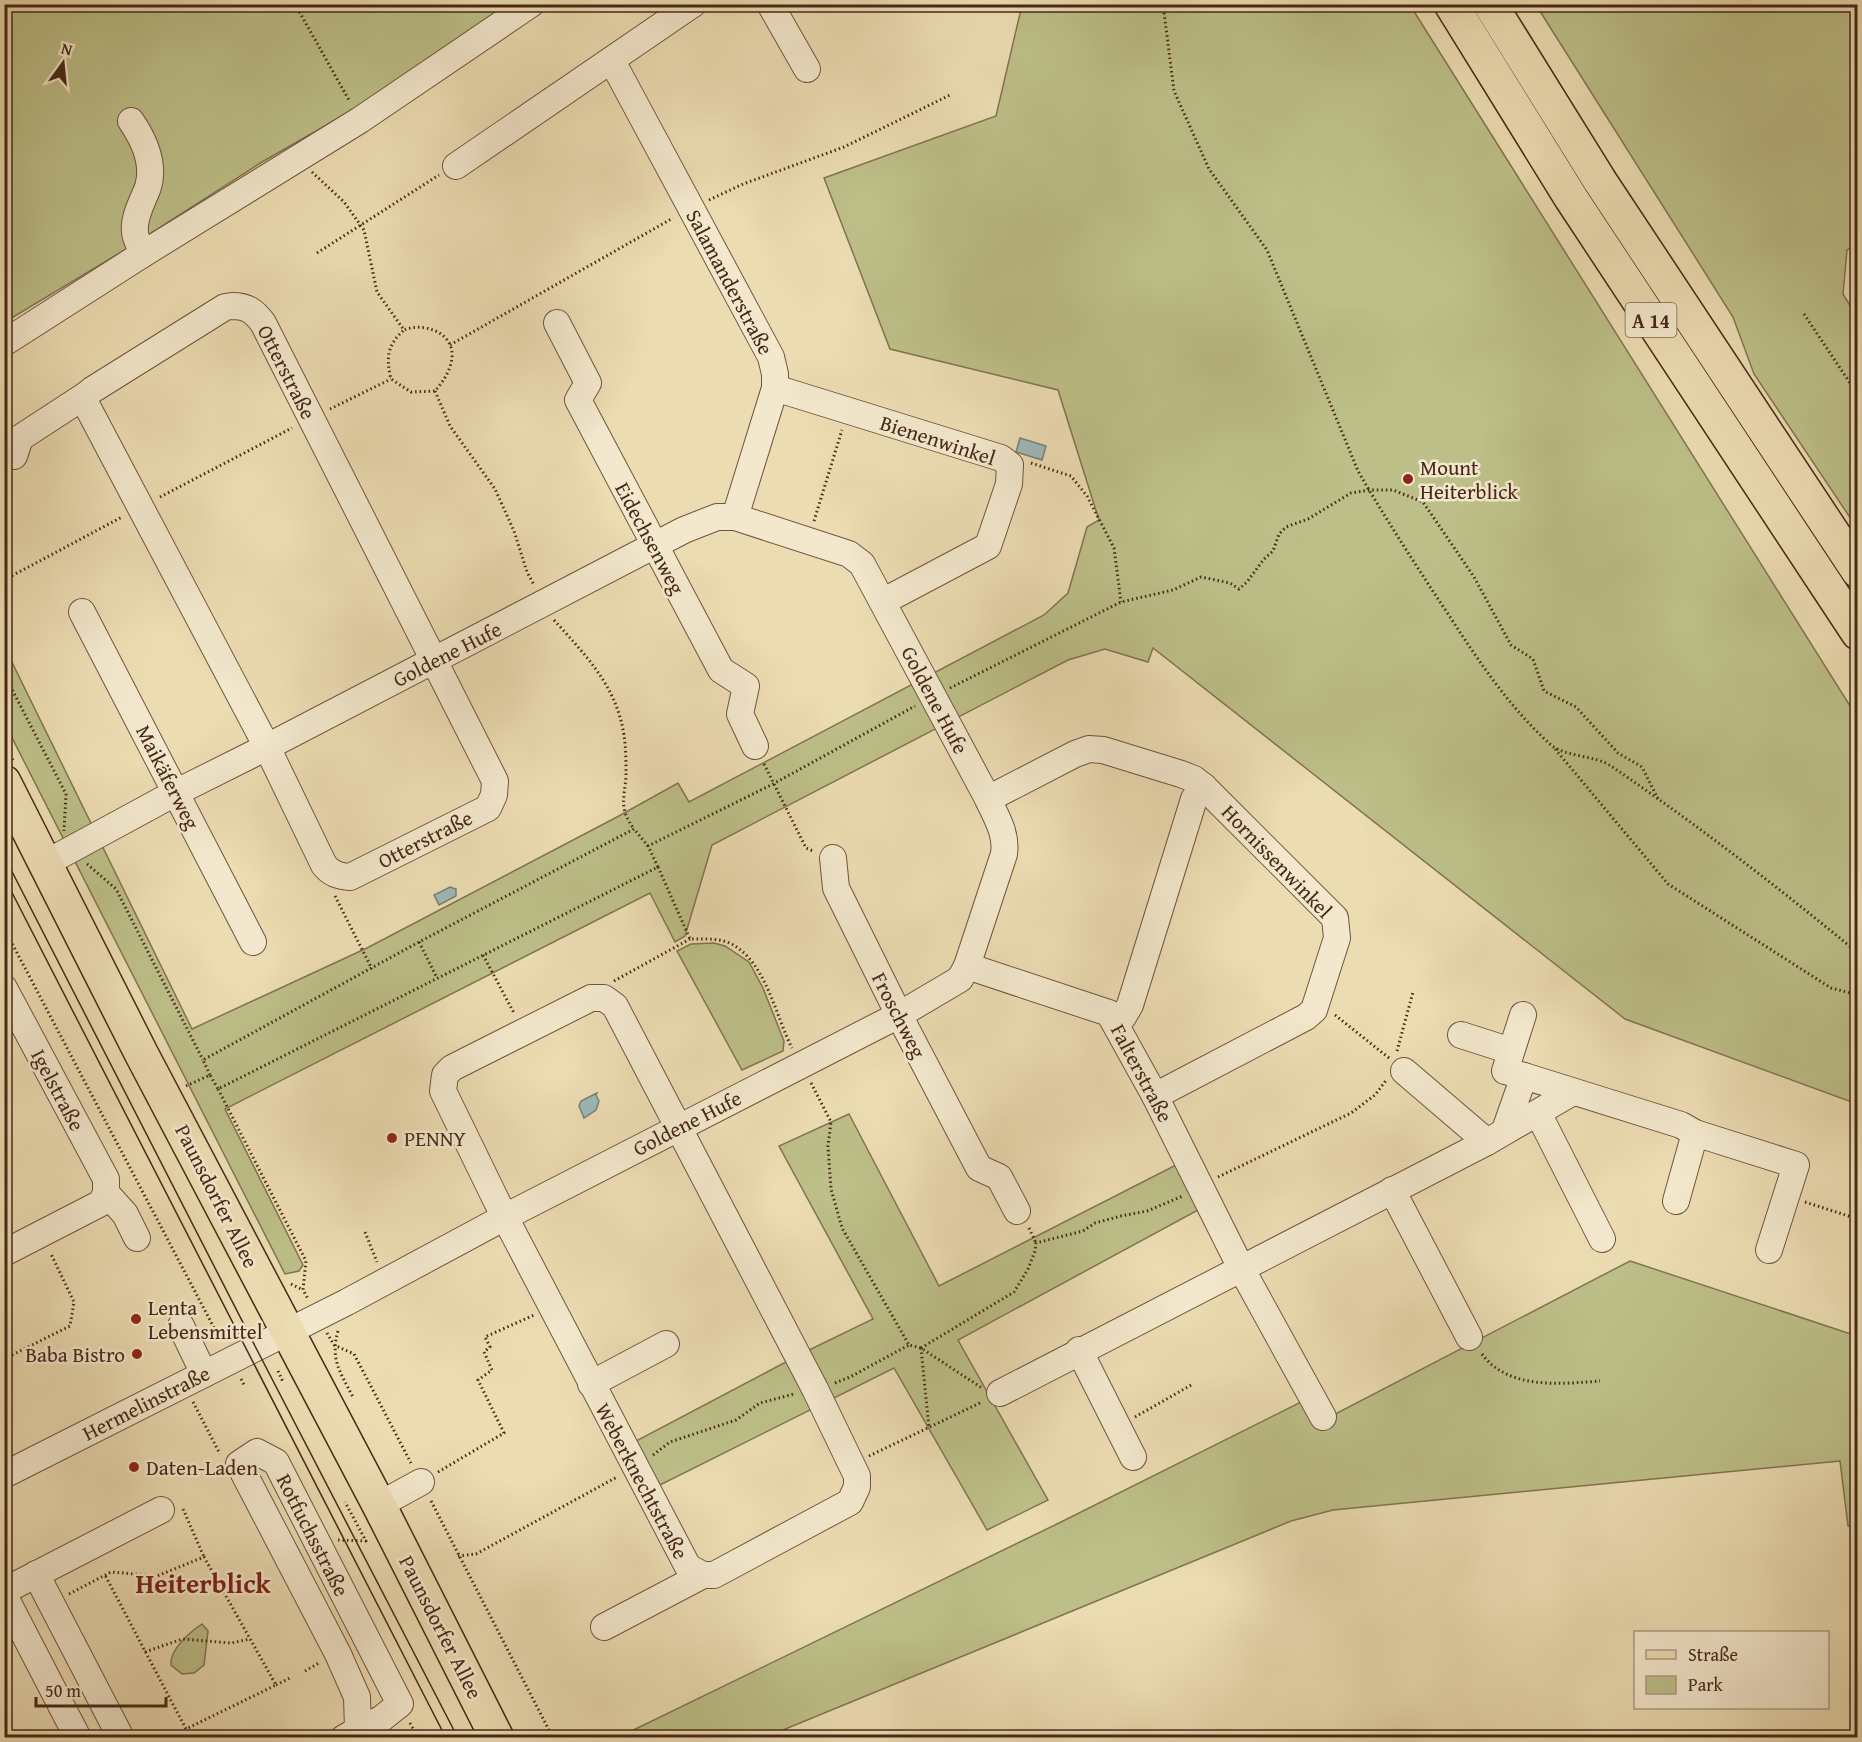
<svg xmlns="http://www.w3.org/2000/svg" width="1862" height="1742" font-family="'Gentium Book Plus',serif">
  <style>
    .green { fill: #bdbf88; stroke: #827450; stroke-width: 1.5 }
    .water { fill: #9eb9b8; stroke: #7b7f78; stroke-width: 1.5 }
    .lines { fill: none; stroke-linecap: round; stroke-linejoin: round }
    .minor-casing { stroke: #70553e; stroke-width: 28 }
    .major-casing { stroke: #472817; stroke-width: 36 }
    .highway-casing { stroke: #472817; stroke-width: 36 }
    .path { stroke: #472817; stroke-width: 3; stroke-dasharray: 1.5 3; stroke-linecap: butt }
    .minor { stroke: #f3e8cd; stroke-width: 26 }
    .major { stroke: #ecdcb2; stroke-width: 33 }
    .highway { stroke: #ecdcb2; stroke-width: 33 }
    .tram { stroke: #472817; stroke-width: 1.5 }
    .poi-dot { fill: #8f2418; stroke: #f3e8cd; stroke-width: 2 }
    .labels { text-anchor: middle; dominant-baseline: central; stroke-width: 5; stroke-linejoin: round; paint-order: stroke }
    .shield { fill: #f3e8cd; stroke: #7b624e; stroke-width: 1.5 }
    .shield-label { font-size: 20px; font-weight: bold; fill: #472817 }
    .street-label { font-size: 21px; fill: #472817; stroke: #f3e8cd }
    .poi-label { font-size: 21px; fill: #472817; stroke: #f3e8cd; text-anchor: start }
    .district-label { font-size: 27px; font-weight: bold; fill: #7a1f14; stroke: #f3e8cd }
  </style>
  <rect width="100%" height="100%" fill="#ecdcb2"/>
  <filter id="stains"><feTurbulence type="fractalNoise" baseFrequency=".00333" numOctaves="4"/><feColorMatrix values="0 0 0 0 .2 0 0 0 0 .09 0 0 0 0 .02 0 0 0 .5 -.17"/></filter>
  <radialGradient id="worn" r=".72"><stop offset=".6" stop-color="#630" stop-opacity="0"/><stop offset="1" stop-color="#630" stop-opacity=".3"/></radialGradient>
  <g class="green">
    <path d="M5,5H509L365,103L262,162L128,248L5,322Z"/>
    <path d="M1022,5H1410L1857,717V1104L1625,1019L1153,648L1148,662L1105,649L1068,660L712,845L685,936L675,942L650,893L225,1109L303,1265L299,1271L285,1274L5,724L4,646L192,1029L367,948L617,817L678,783L689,802L1044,615L1068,593L1087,527L1099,520L1058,390L890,349L824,178L996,116Z"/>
    <path d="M1536,5H1857V244L1847,250L1843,294L1857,317V528L1754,374L1733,317Z"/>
    <path d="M714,943L725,946L749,962L763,988L784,1041L783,1051L742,1070L677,951L691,944Z"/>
    <path d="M849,1114L939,1286L1176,1165L1200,1209L958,1340L1048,1500L987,1530L894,1368L658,1486L636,1441L803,1353L873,1319L779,1146Z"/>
    <path d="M1630,1261L1857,1336V1341L1852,1349L1858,1355L1857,1527L1848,1526L1840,1461L1333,1510L1291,1521L766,1737L617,1738L1061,1522L1307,1399L1320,1422Z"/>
    <path d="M202,1624L208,1631L204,1665L194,1673L182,1674L171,1665C169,1650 190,1632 202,1624Z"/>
  </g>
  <g class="water">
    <path d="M1020,438L1046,446L1042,460L1016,452Z"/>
    <path d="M450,887L456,889V896L439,905L434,895Z"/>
    <path d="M597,1093L596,1095L599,1101L596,1110L584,1118L579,1106L581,1101Z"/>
  </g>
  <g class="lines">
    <g class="minor-casing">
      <g id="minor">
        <path d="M770,4L807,69"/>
        <path d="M612,61L771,357L775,374V388L735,517"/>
        <path d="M131,121C144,140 155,164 148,187C143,201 133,217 135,232C135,239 141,247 143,254"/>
        <path d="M456,166L693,4"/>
        <path d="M232,306C247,306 254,311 263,323L495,781L494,795L488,808L350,877C339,876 331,874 324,865L267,747L86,404V395L92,390L225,307Z"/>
        <path d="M557,323L588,383L578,400L721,670L746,686L740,714L755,746"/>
        <path d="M4,343L143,254L360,120L531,4"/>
        <path d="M775,388L1001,458L1010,465L1009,484L988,546L884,601"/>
        <path d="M14,456L20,438L86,395"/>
        <path d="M82,612L253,942"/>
        <path d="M988,799L1075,754L1089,749L1103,750L1181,774L1194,779L1203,786L1335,918L1337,938L1314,1010L1306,1017L1155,1096"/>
        <path d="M833,858L836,888L899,1015L979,1168L999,1177L1017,1211"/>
        <path d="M967,966L1109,1013L1155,1096L1241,1268L1323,1417"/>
        <path d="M4,988L106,1179V1193"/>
        <path d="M591,998H604L615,1006L815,1389L857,1476V1487L850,1502L714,1575H703L688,1567L497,1202L443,1091L445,1075L452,1068Z"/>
        <path d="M1523,1015L1505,1071L1524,1076"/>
        <path d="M1116,1022L1123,1017L1130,1005L1194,799L1203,786"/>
        <path d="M1461,1035L1511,1051"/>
        <path d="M1404,1071L1487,1142"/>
        <path d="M1538,1113L1602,1239"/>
        <path d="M1505,1130L1524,1076L1681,1125L1695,1133L1796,1165L1769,1250"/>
        <path d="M1392,1190L1469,1337"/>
        <path d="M106,1193L125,1214L137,1238"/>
        <path d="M1676,1201L1695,1133"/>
        <path d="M4,1253L101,1203L106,1193"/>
        <path d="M181,1326L204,1374"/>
        <path d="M1079,1350L1133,1457"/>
        <path d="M591,1384L666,1344"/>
        <path d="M1000,1393L1487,1142L1573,1092"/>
        <path d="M4,1475L347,1302L505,1217L899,1015L960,979L967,966L1004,854C1007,833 996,817 988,799L862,564L849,554L735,517H717L684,530L267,747L175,793L46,863"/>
        <path d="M379,1505L421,1482"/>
        <path d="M36,1574L119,1734V1738"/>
        <path d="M4,1591L161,1510"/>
        <path d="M4,1595L78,1738"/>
        <path d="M604,1627L703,1575"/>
        <path d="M344,1738L358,1730L357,1697L338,1654L239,1464L257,1452L276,1462L400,1704L381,1719L358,1730"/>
      </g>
    </g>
    <g class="major-casing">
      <path id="major" d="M4,782L141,1053L379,1505L497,1738"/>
    </g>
    <g class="highway-casing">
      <g id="highway">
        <path d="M1451,4L1571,198L1858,633"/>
        <path d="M1490,4L1600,181L1858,571"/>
      </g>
    </g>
    <g class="path">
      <path d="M295,4L350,102"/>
      <path d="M1163,4L1174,91L1209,169L1267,250L1358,471L1369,490C1395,533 1422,575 1450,617C1480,663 1510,708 1551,745C1565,757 1595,755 1611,766C1696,824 1778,887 1858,953"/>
      <path d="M312,172L344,202L364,230L377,292L404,330C423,322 454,332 452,357C451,370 443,382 435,391L411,392L391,379C386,358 387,345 404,330"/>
      <path d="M709,200L743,184L844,147L952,94"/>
      <path d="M317,253L439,175"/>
      <path d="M1804,314L1858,395"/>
      <path d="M450,345L673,218"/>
      <path d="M435,391L450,426L495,489L514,531L527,572L534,585"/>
      <path d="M330,409L391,379"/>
      <path d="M1031,463L1071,476L1087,496L1114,548L1121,602"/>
      <path d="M160,497L292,428"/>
      <path d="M814,521L842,430"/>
      <path d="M4,580L122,517"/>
      <path d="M554,620C586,656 616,685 624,735C626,748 626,763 626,777C624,800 619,808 634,829"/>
      <path d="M4,674L66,794L64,831"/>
      <path d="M950,688L1121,602L1173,590L1201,577L1230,583L1239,589L1247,582L1264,559L1273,551L1279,534L1286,527L1308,519L1351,493L1369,490H1393L1423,502L1474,577L1511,645L1533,659L1544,691L1576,707L1618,753L1642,767L1658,799"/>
      <path d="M4,743L13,760"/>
      <path d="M1555,749L1668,884L1831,988L1858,995"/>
      <path d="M764,764L806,848L813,851"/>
      <path d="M87,864L116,889L203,1060"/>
      <path d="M658,867L690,939C702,939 715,938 727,942C765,957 775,1015 792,1048"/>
      <path d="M335,896L372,969"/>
      <path d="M4,928L221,1341"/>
      <path d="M419,942L437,978"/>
      <path d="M483,955L514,1013"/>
      <path d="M614,981L690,939"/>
      <path d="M1335,1015L1389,1058"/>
      <path d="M1397,1051L1413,992"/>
      <path d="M210,1075L203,1060L419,942L634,829L648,846"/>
      <path d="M811,1083L831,1122L828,1146L831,1189L842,1228L909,1345L921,1348L982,1388"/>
      <path d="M186,1086L210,1075L218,1089L658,867L648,846L773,784L915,706"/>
      <path d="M218,1089L306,1261L303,1290L308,1299"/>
      <path d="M1218,1177L1351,1113L1375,1095L1387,1079"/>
      <path d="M1805,1202L1858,1219"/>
      <path d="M1029,1228L1036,1243"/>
      <path d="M365,1232L377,1262"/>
      <path d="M291,1284L303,1290"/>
      <path d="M338,1331C330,1359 340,1372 353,1397"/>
      <path d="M327,1333L334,1345L354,1354L411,1463"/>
      <path d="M921,1348L1014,1292L1028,1269L1035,1251L1036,1243L1083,1231L1095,1223L1121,1216L1147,1211L1183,1196"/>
      <path d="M921,1348L929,1428"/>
      <path d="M1482,1354C1508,1390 1561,1384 1600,1381"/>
      <path d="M4,1359L70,1326L74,1302L51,1254"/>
      <path d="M278,1371L283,1382"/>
      <path d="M241,1379L245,1387"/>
      <path d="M835,1383L850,1377L909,1345"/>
      <path d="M193,1402L220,1454"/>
      <path d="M1135,1417L1193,1384"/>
      <path d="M653,1455L670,1442L736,1420L760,1403L794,1394"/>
      <path d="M869,1456L982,1402"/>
      <path d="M438,1472L504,1433L478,1380L492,1370L484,1352L490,1347L485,1337L534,1315"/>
      <path d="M431,1501L553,1738"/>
      <path d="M183,1509L204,1557"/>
      <path d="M338,1540L366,1541L345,1502"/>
      <path d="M458,1556L476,1554L617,1477"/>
      <path d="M69,1594L111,1572L157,1576L204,1557L276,1685L186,1729L105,1575"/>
      <path d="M145,1652L182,1639L231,1643L250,1639"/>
      <path d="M305,1671L319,1663"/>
      <path d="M276,1685L290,1678"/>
      <path d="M410,1723L418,1738"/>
    </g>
    <use href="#minor" class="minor"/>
    <use href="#major" class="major"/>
    <use href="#highway" class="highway"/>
    <g class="tram">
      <path d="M4,856L256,1348L458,1738"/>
      <path d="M4,877L446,1738"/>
    </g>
  </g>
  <g class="poi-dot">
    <circle cx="1408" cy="479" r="6"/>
    <circle cx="392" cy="1138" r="6"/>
    <circle cx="136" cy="1319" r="6"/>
    <circle cx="137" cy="1354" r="6"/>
    <circle cx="134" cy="1467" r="6"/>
  </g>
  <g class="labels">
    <rect class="shield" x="1625.5" y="303" width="51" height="34" rx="4.5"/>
    <g class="shield-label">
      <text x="1651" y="320">A 14</text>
    </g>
    <g class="street-label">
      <text transform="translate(730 282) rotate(62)">Salamanderstraße</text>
      <text transform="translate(287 372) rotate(63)">Otterstraße</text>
      <text transform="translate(938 440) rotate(18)">Bienenwinkel</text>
      <text transform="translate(650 538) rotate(62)">Eidechsenweg</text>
      <text transform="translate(447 654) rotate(-27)">Goldene Hufe</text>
      <text transform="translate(935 700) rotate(62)">Goldene Hufe</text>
      <text transform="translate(168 777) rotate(63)">Maikäferweg</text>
      <text transform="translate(425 839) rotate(-27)">Otterstraße</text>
      <text transform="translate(1277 861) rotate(46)">Hornissenwinkel</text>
      <text transform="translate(899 1015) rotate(63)">Froschweg</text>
      <text transform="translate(1142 1073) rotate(62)">Falterstraße</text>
      <text transform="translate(58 1090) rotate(62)">Igelstraße</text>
      <text transform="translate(687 1123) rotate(-27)">Goldene Hufe</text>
      <text transform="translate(217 1196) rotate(63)">Paunsdorfer Allee</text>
      <text transform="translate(146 1403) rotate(-27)">Hermelinstraße</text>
      <text transform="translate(642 1481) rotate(62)">Weberknechtstraße</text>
      <text transform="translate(313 1535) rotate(63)">Rotfuchsstraße</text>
      <text transform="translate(441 1627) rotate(63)">Paunsdorfer Allee</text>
    </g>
    <g class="poi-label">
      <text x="1420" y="467">Mount<tspan x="1420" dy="24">Heiterblick</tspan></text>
      <text x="404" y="1138">PENNY</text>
      <text x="148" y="1307">Lenta<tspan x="148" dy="24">Lebensmittel</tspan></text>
      <text x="125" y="1354" text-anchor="end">Baba Bistro</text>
      <text x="146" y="1467">Daten-Laden</text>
    </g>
    <g class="district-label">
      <text x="203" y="1583">Heiterblick</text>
    </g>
  </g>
  <rect width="1862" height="1742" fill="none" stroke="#ecdcb2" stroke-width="24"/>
  <rect x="6" y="6" width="1850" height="1730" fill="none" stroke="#472817" stroke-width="3"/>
  <rect x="12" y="12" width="1838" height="1718" fill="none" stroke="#472817" stroke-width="1.5"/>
  <rect x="1634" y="1631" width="195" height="78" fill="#f3e8cd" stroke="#ae9b84" stroke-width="1.5"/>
  <rect x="1646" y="1650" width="30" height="9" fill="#ecdcb2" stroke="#ae9b84" stroke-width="1.5"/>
  <text x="1688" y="1661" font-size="18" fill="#472817">Straße</text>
  <rect x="1646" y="1676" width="30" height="18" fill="#bdbf88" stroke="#ae9b84" stroke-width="1.5"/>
  <text x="1688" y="1691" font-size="18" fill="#472817">Park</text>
  <g transform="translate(63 63) rotate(15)" stroke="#f3e8cd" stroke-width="4.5" paint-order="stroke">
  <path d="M0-4.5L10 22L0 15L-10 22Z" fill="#472817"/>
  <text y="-9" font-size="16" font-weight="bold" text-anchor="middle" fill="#472817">N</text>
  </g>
  <path d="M36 1697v9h130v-9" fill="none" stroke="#472817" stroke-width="3"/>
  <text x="45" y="1697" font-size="18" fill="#472817" stroke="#f3e8cd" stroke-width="4.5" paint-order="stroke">50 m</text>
  <rect width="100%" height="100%" filter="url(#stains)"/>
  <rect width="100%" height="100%" fill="url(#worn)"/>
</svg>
